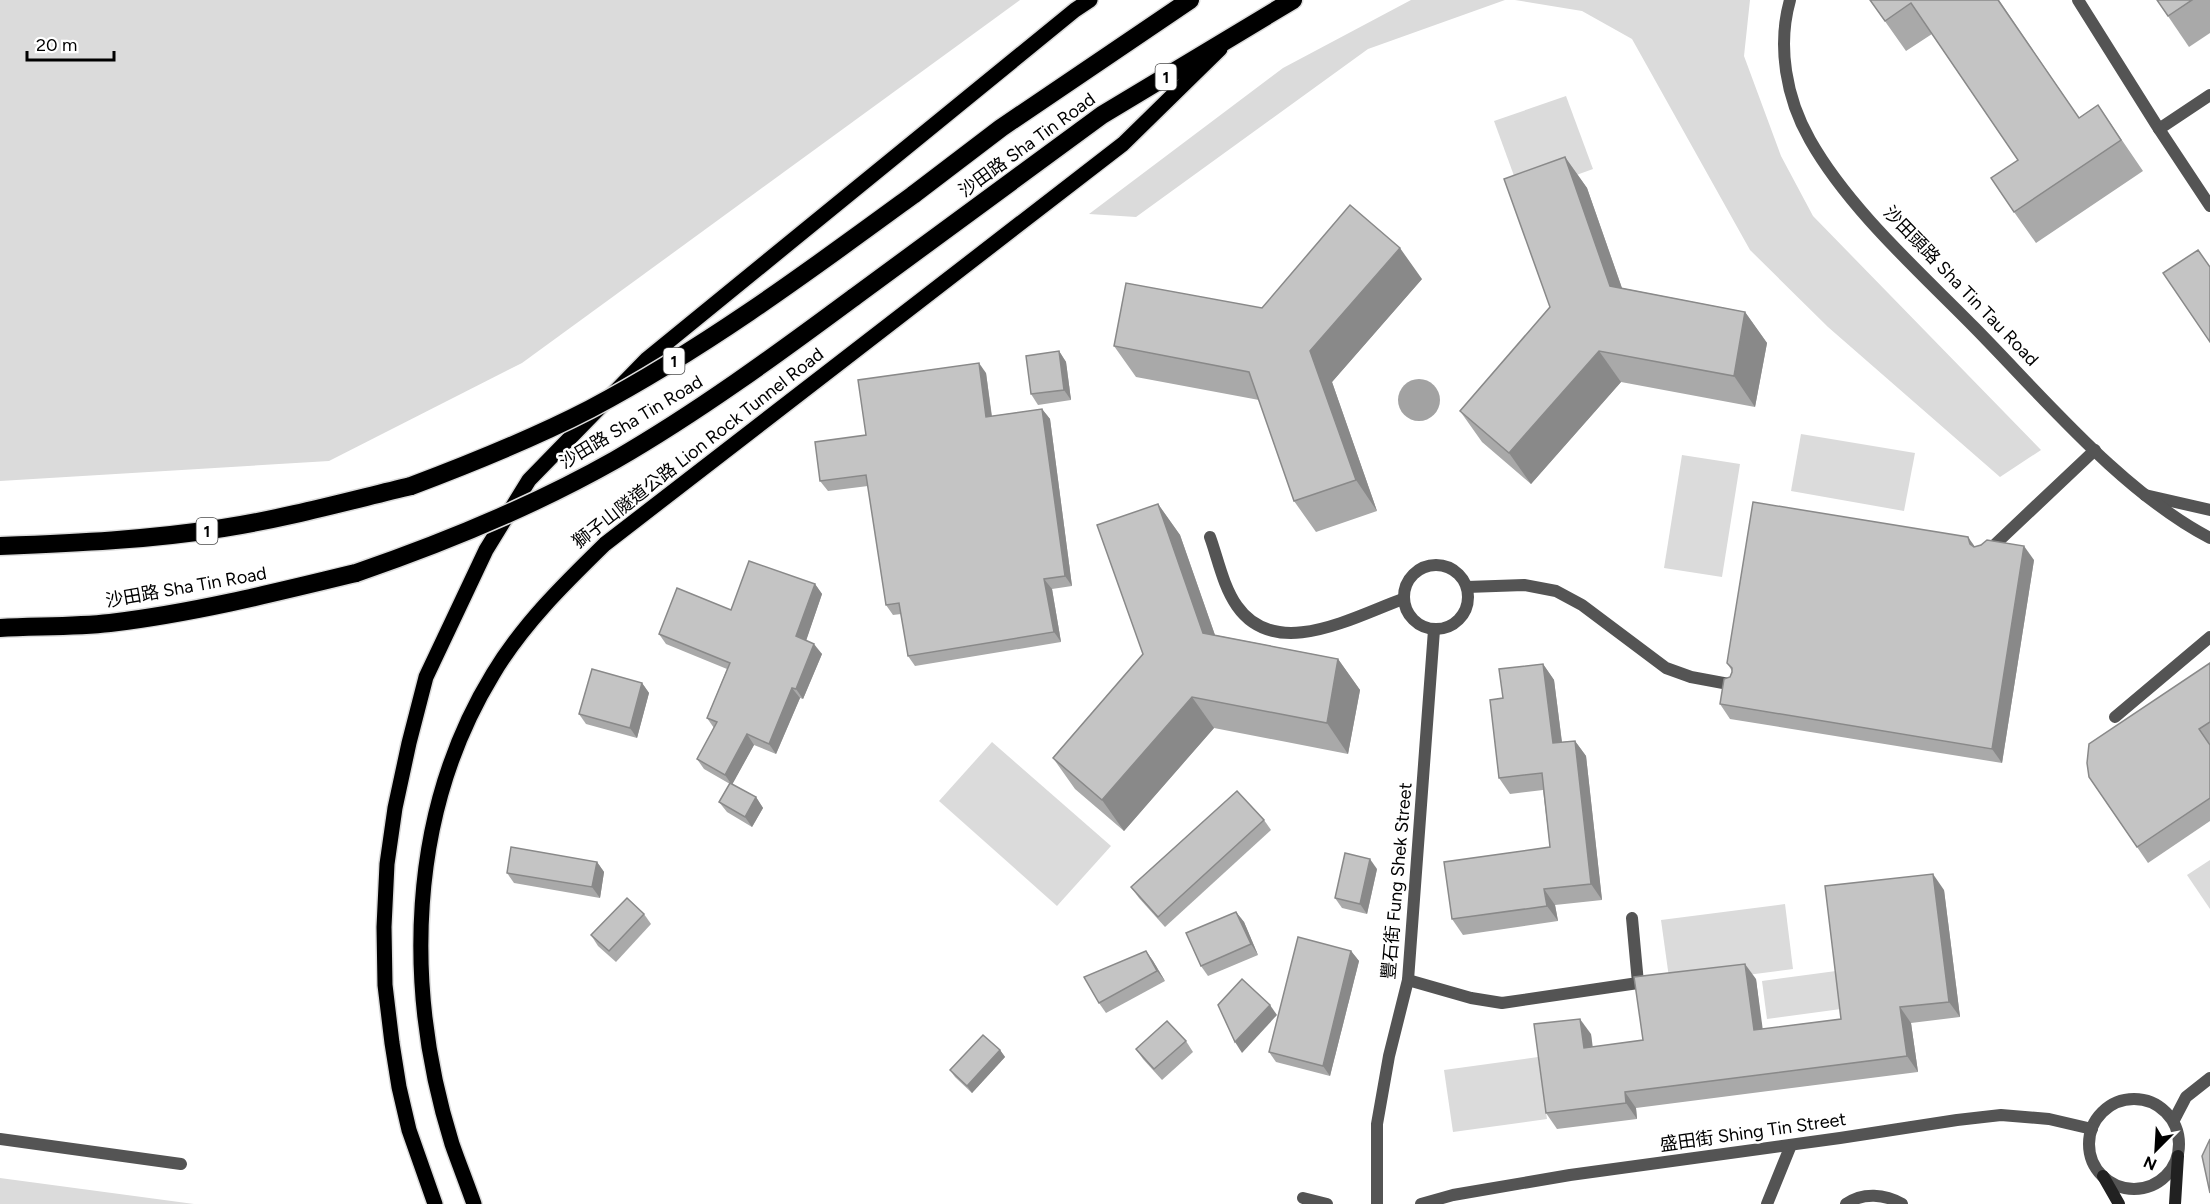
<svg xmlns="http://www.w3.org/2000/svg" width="2210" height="1204" font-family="Figtree,'Noto Sans TC',sans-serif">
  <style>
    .green { fill: #dbdbdb }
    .water { fill: #a2a2a2 }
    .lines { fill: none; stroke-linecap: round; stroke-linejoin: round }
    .primary-casing { stroke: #dbdbdb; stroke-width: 18 }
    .highway-casing { stroke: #dbdbdb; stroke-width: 21 }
    .lane { stroke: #545454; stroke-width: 12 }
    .street { stroke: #545454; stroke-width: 12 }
    .secondary { stroke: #212121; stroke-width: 12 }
    .primary { stroke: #000; stroke-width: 15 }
    .highway { stroke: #000; stroke-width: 18 }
    .highway-bridge-casing { stroke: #dbdbdb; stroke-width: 21; stroke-linecap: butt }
    .highway-bridge { stroke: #000; stroke-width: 18 }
    .wall { fill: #a9a9a9 }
    .shaded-wall { fill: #898989 }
    .building { fill: #c4c4c4; stroke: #898989; stroke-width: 1.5 }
    .labels { text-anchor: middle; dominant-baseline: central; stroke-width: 5; stroke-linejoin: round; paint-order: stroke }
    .shield { fill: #fff; stroke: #4c4c4c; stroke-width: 1.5 }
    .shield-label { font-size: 16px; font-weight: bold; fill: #000 }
    .street-label { font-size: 18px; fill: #000; stroke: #fff }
  </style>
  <rect width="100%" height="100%" fill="#fff"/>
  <g class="green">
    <path d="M0,0H1020L522,363L329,461L0,481Z"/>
    <path d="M1411,0H1505L1368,49L1136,217L1089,214L1283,68Z"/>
    <path d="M1515,0H1750L1744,56L1781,156L1813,216L2041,450L2000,477L1828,327L1750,250L1632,39L1582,11Z"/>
    <path d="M1566,96L1593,169L1521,195L1494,121Z"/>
    <path d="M1801,434L1915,453L1904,511L1791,491Z"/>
    <path d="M1682,455L1740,464L1722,577L1664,568Z"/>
    <path d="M992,742L1111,846L1057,906L939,801Z"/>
    <path d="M2210,860V909L2187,875Z"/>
    <path d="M1785,904L1793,969L1670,985L1661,920Z"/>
    <path d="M1836,971L1841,1009L1767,1019L1762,981Z"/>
    <path d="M1538,1057L1547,1119L1453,1132L1444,1070Z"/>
    <path d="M0,1178L194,1204H0Z"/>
  </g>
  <circle class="water" cx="1419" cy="400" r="21"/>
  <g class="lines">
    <g class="primary-casing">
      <g id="primary">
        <path d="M435,1204L409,1130L399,1087L392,1043L385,985L384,927L387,864L395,808L409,743L426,677L486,550L529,480L647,359L1075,10L1090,0"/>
        <path d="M474,1204C467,1184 459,1164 452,1144C404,990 407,815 493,674C523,624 564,584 605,544L1123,144L1220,49"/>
      </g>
    </g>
    <g class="highway-casing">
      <g id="highway">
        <path d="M913,195L1001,128L1190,0"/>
        <path d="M853,298L1102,115L1293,0"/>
        <path d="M0,546C75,543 149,540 223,528C287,518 348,501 411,486"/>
        <path d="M0,628C36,626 74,627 110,623C193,613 274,593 356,573"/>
      </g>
    </g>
    <g class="lane">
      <path d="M2078,0L2159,129L2210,95"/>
      <path d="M2159,129L2210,206"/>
      <path d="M2145,495L2210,510"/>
      <path d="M1210,537C1218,559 1223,586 1237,606C1276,662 1355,616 1403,599"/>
      <path d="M1987,552L2095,450"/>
      <path d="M1467,587L1524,585L1556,591L1582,605L1666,668L1691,677L1734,685"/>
      <path d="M2115,717L2210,637"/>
      <path d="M1408,980L1471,998L1502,1003L1638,983L1632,918"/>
      <path d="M0,1139L181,1164"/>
      <path d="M1303,1198L1327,1204"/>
      <path d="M1767,1204L1791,1145"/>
      <path d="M1846,1204C1863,1192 1885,1194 1902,1204"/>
    </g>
    <g class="street">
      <path d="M1790,0C1777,46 1786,98 1810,140C1849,209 1919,271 1974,327C2044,398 2122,492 2210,538"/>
      <circle cx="1436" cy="597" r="32"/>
      <circle cx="2134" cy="1144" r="45"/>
      <path d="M2174,1120L2186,1097L2210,1078"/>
      <path d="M1377,1204V1124L1389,1056L1408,980L1434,630"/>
      <path d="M1421,1204L1453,1195L1570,1175L1840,1138L1957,1120L2001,1115L2049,1119L2092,1129"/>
    </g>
    <g class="secondary">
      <path d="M2103,1176L2119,1204"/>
      <path d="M2175,1204L2178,1156"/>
    </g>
    <use href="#primary" class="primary"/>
    <use href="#highway" class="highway"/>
    <g class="highway-bridge-casing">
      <g id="highway-bridge">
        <path d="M411,486C472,463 532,439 590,409C705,348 809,271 913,195"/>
        <path d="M356,573C446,542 532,507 615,460C698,412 776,355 853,298"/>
      </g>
    </g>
    <use href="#highway-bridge" class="highway-bridge"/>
  </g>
  <g class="wall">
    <path d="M1870,0H1999L2079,118L2098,105L2143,171L2036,243L2014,212L2018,160L1932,34L1906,51Z"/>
    <path d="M2157,0H2210V33L2189,47Z"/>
    <path d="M1565,157L1587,188L1622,288L1745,312L1767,343L1755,407L1621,382L1531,484L1482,442L1460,411L1550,307Z"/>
    <path d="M1422,279L1332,382L1377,511L1316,532L1294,501L1259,400L1136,377L1114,346L1262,308Z"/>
    <path d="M1059,351L1066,362L1071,400L1038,405L1031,394Z"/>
    <path d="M986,373L992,416L1042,409L1050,419L1072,586L1052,589L1061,642L915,666L908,656L901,614L893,615L886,605L868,486L828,491L820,481L866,435Z"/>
    <path d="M1158,504L1180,535L1215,635L1338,659L1360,690L1348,754L1214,728L1124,831L1075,789L1053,758L1143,654Z"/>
    <path d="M1975,547L2034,560L2002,763L1730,719L1720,704L1732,671L1727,663Z"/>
    <path d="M815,584L822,594L806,640L822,654L803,699L800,698L776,754L754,745L732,784L756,797L763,808L752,827L727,812L719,802L730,784L704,769L697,759L714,728L707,718L727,669L666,644L659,634Z"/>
    <path d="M2210,663V821L2148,863L2089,777Z"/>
    <path d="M1543,664L1554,680L1562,742L1575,741L1586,756L1602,900L1555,905L1558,921L1463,935L1452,919L1550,847L1543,790L1510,794L1499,778L1503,698Z"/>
    <path d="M642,683L649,693L637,738L586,724L579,714Z"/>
    <path d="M1264,820L1271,830L1165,927L1139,898L1131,887Z"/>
    <path d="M597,862L604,872L600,898L514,883L507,873Z"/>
    <path d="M1377,869L1367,914L1342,908L1335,898Z"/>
    <path d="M1944,890L1960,1017L1911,1023L1918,1072L1636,1108L1637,1119L1557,1129L1546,1113L1591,1034L1592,1047L1643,1040L1756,979L1762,1029L1841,1019Z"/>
    <path d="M1236,912L1244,922L1258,955L1208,976L1201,966Z"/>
    <path d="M644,914L651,924L616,962L598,946L591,935Z"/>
    <path d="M1146,951L1153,961L1165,981L1106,1013L1099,1003Z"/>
    <path d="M1351,951L1359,961L1330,1076L1276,1062L1269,1052Z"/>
    <path d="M1186,1041L1193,1052L1162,1080L1143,1059L1136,1049Z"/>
    <path d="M1000,1050L1005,1057L972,1093L955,1077L950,1070Z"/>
  </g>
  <g class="shaded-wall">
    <path d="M1565,157L1587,188L1632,317L1610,286Z"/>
    <path d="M1400,248L1422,279L1332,382L1377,511L1356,480L1310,351Z"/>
    <path d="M1745,312L1767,343L1755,407L1734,376Z"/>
    <path d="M1059,351L1066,362L1071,400L1064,390Z"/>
    <path d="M1599,351L1621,382L1531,484L1509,453Z"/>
    <path d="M979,363L986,373L993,427L986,417Z"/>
    <path d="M1042,409L1050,419L1072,586L1065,576Z"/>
    <path d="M1158,504L1180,535L1225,664L1203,633Z"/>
    <path d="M1968,537L1978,551L1970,544Z"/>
    <path d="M2024,546L2034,560L2002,763L1992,749Z"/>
    <path d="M1044,579L1052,589L1061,642L1054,632Z"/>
    <path d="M815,584L822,594L804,647L796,636Z"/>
    <path d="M814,644L822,654L803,699L796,689Z"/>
    <path d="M1338,659L1360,690L1348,754L1327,723Z"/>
    <path d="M1543,664L1554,680L1564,759L1553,743Z"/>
    <path d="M642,683L649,693L637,738L630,728Z"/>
    <path d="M792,688L800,698L776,754L769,744Z"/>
    <path d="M1192,697L1214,728L1124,831L1102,800Z"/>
    <path d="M747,734L754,745L732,785L725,775Z"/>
    <path d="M1575,741L1586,756L1602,900L1591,884Z"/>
    <path d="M756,797L763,808L752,827L745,817Z"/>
    <path d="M1370,859L1377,869L1367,914L1360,904Z"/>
    <path d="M597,862L604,872L600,898L592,887Z"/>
    <path d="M1933,874L1944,890L1960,1017L1949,1002Z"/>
    <path d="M1544,889L1555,905L1558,921L1547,906Z"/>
    <path d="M1236,912L1244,922L1258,955L1251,944Z"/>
    <path d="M1146,951L1153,961L1165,981L1157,971Z"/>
    <path d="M1351,951L1359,961L1330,1076L1323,1066Z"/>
    <path d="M1745,964L1756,979L1765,1046L1754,1030Z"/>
    <path d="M1270,1005L1277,1015L1242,1053L1235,1042Z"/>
    <path d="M1900,1007L1911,1023L1918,1072L1907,1056Z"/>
    <path d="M1580,1019L1591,1034L1595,1063L1584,1048Z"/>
    <path d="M1000,1050L1005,1057L972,1093L967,1086Z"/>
    <path d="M1625,1092L1636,1108L1637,1119L1626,1103Z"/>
  </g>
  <g class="building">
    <path d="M1870,0H1998L2079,118L2098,105L2121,140L2014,212L1991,178L2018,160L1911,3L1885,21Z"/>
    <path d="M2157,0H2192L2168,16Z"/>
    <path d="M1565,157L1610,286L1745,312L1734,376L1599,351L1509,453L1460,411L1550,307L1504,179Z"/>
    <path d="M1350,205L1400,248L1310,351L1356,480L1294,501L1249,372L1114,346L1126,283L1262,308Z"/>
    <path d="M2198,250L2210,267V342L2163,273Z"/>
    <path d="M1059,351L1064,390L1031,394L1026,356Z"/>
    <path d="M979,363L986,417L1042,409L1065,576L1044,579L1054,632L908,656L899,603L886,605L866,475L820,481L815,442L866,435L858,380Z"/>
    <path d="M1753,502L1968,537L1970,544L1974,547L1981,545L1987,540L2024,546L1992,749L1720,704L1724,679L1730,677L1732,672V668L1727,663Z"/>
    <path d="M1158,504L1203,633L1338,659L1327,723L1192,697L1102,800L1053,758L1143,654L1097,525Z"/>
    <path d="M749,561L815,584L796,636L814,644L796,689L792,688L769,744L747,734L725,775L697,759L717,722L707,718L730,663L659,634L677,588L731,610Z"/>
    <path d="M2210,663V722L2199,729L2210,745V798L2137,847L2089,777L2087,763L2089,744Z"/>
    <path d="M1543,664L1553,743L1575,741L1591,884L1544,889L1547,906L1452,919L1444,862L1550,847L1542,773L1499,778L1490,700L1503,698L1499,669Z"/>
    <path d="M592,669L642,683L630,728L579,714Z"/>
    <path d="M730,783L756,797L745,817L719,802Z"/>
    <path d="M1237,791L1264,820L1158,917L1131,887Z"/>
    <path d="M511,847L597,862L592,887L507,873Z"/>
    <path d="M1345,853L1370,859L1360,904L1335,898Z"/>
    <path d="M1933,874L1949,1002L1900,1007L1907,1056L1625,1092L1626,1103L1546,1113L1534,1024L1580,1019L1584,1048L1643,1040L1634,977L1745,964L1754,1030L1841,1019L1825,886Z"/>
    <path d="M627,898L644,914L609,951L591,935Z"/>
    <path d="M1236,912L1251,944L1201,966L1186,933Z"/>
    <path d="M1298,937L1351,951L1323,1066L1269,1052Z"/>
    <path d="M1146,951L1157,971L1099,1003L1084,977Z"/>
    <path d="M1242,979L1270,1005L1235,1042L1218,1005Z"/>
    <path d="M1167,1021L1186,1041L1154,1069L1136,1049Z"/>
    <path d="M983,1035L1000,1050L967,1086L950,1070Z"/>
    <path d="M2210,1139V1193L2202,1156Z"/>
  </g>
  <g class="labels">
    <g class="shield">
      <rect x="1155.5" y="64" width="21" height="26" rx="4.5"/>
      <rect x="663.5" y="348" width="21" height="26" rx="4.5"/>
      <rect x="196.5" y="518" width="21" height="26" rx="4.5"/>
    </g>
    <g class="shield-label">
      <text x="1166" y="77">1</text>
      <text x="674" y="361">1</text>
      <text x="207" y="531">1</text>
    </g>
    <g class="street-label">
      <text transform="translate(1027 145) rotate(-36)">沙田路 Sha Tin Road</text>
      <text transform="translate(1961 286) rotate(46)">沙田頭路 Sha Tin Tau Road</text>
      <text transform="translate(631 422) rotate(-31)">沙田路 Sha Tin Road</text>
      <text transform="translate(698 448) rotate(-38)">獅子山隧道公路 Lion Rock Tunnel Road</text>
      <text transform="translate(186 587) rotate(-10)">沙田路 Sha Tin Road</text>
      <text transform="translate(1397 881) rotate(-85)">豐石街 Fung Shek Street</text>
      <text transform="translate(1753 1132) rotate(-8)">盛田街 Shing Tin Street</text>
    </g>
  </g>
  <g transform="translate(2156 1150) rotate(204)" stroke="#ffffff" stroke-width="4.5" paint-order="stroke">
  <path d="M0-4.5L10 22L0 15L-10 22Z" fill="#000000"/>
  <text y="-9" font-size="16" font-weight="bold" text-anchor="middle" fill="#000000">N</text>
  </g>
  <path d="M27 51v9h87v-9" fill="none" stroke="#000000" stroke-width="3"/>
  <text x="36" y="51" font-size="18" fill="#000000" stroke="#ffffff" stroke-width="4.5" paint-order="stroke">20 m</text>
</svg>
